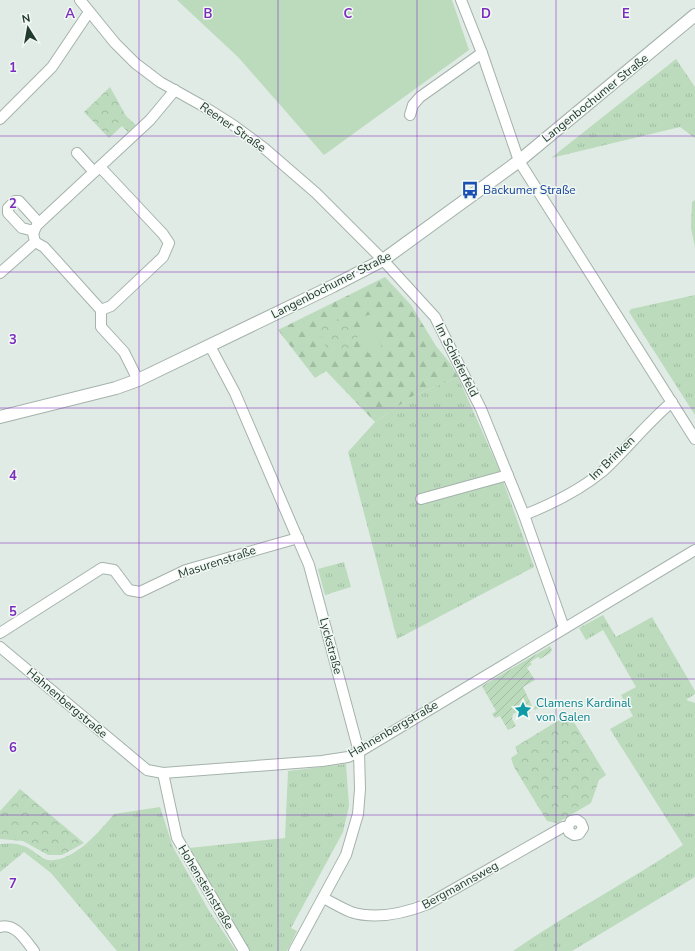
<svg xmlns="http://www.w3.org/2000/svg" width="695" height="951" font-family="'Nunito Sans',sans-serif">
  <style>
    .grass { fill: url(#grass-tufts) }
    .forest { fill: url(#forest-firs) }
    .park { fill: url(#park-crowns) }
    .garden { fill: url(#garden-furrows) }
    .pitch { fill: #bbdbbc }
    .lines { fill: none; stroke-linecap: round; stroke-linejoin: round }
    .minor-casing { stroke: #a4b3ab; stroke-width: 12 }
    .tertiary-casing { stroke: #a4b3ab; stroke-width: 14 }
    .minor { stroke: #fff; stroke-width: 10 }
    .tertiary { stroke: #fff; stroke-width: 12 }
    .grid { fill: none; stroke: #7b2cbf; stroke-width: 1; stroke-opacity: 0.55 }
    .labels { text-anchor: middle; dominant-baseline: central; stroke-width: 3; stroke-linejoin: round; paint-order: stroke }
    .street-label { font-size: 12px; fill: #223b2f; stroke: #f2f8f3 }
    .transit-label { font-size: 12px; fill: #164399; stroke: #f2f8f3; text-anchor: start }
    .culture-label { font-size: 12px; fill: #0d838f; stroke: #f2f8f3; text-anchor: start }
    .grid-label { font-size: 13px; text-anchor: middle; font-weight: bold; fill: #7b2cbf; stroke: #f2f8f3; stroke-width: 3; stroke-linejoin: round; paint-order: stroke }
  </style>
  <defs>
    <pattern id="grass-tufts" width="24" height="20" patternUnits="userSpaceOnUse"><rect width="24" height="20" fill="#bbdbbc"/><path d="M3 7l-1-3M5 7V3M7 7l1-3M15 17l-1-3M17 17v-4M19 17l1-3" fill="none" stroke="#a0bda2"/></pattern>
    <pattern id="forest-firs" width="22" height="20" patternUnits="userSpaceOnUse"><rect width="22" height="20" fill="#bbdbbc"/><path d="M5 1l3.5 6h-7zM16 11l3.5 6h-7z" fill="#a0bda2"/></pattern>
    <pattern id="park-crowns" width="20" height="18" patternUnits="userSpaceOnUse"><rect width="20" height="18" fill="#bbdbbc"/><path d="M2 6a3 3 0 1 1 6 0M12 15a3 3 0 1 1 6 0" fill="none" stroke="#a0bda2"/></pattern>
    <pattern id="garden-furrows" width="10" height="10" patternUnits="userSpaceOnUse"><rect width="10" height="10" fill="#bbdbbc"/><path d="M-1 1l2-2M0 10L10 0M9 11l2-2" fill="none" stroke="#a0bda2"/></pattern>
  </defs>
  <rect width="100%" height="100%" fill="#e1ebe5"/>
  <g class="grass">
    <path d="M676,59L695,87V138L680,127L551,158Z"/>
    <path d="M695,200V247L691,228L692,202Z"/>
    <path d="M695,295V415L629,312L631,309Z"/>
    <path d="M458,377L498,467L534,567L397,639L348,452L375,422L413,396Z"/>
    <path d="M344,562L351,587L325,595L318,569Z"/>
    <path d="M603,615L616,637L652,617L695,691V694L686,700L695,703V877L572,951H513C568,913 628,882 683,845L610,729L633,716L621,695L636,687L603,630L586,640L579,628Z"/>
    <path d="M346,764L349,806L343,832L291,928L297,931L287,951H248L189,848L285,838L288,771Z"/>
    <path d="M160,807L173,847L208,909L236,951H117L51,873L24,852L0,872V844C11,843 20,843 30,849C35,852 42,859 48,860C73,863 100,831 114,814Z"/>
  </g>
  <path class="forest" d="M385,277L411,305L436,346L450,363L458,377L413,396L375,422L326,371L315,378L278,330Z"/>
  <g class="park">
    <path d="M110,87L126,116L136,125L128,132L122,126L109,138L84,112Z"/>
    <path d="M338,319L346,320L358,336L354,346L336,353C324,348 320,341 321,329L326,324Z"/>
    <path d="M569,714L606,775L599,780L591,803L557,823L547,821L514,767L511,758L518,753L515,747Z"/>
    <path d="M20,789L84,843L62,855H48L23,841L0,839V811Z"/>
  </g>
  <path class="garden" d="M550,646L552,650L550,653L540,659L538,657L530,662L532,664L527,668L535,680L523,687L532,706H536L538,708L535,710L533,708L529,710L530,713L527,715L525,711L521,710L513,714L512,719L516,726L508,730L500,716L495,718L492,714L496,711L482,686Z"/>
  <g class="pitch">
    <path d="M177,0H452L469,50L324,155L238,57Z"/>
    <path d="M372,314L382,349L368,353L358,318Z"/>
  </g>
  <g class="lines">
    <g class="minor-casing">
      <g id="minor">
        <path d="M80,0L115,43L135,63L160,82L203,106L233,125L264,148L316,193L383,260L435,317L481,409L524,515L564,628"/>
        <path d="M461,0L482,53L519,161L695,439"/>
        <path d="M410,115L413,105L420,97L482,53"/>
        <path d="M0,119L52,67L89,12"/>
        <path d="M77,153L94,172"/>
        <path d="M100,167L163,234L169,243L163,257L111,306L101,310"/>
        <path d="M34,231L22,228L8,213V208L15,201H19L39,223"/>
        <path d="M35,242L44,247L101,310V327L124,352L138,380"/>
        <path d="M0,273L35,242L33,233L37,225L150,120L175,90"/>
        <path d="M210,346L235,393L309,565L359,752L360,789L358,814L346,855L294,951"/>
        <path d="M421,499L508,475"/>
        <path d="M524,515C552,504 579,491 603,471C627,449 647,423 672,402"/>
        <path d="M0,633L102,568L114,570L129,590L140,592L186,570L298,538"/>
        <path d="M0,647L147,770L163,773L322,761L348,757L359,752L695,550"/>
        <path d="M163,773L177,838L244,951"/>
        <path d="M323,898C332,902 341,908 351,912C376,920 405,913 428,904L563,827H568L569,832L574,835L579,834L583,828L581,823L577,820L571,821L568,827"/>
        <path d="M0,927C15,922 26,941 34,951"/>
      </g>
    </g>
    <g class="tertiary-casing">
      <path id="tertiary" d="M0,417L116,388L138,380L333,286L383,260L519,161L695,15"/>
    </g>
    <use href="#minor" class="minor"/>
    <use href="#tertiary" class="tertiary"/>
  </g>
  <path class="grid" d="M139,0V951M278,0V951M417,0V951M556,0V951M0,136H695M0,272H695M0,408H695M0,543H695M0,679H695M0,815H695"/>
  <defs>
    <g id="bus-bare" transform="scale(1.38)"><path d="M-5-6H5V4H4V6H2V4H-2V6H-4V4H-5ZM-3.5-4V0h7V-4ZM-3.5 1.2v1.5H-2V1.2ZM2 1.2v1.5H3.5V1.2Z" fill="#1a4fb4" stroke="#f2f8f3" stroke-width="2.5" paint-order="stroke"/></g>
    <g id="sight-bare" transform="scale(1.38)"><path d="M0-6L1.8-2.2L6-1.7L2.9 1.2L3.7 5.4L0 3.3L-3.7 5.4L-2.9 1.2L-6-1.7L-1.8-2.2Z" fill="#0f9aa8" stroke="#f2f8f3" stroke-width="2.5" paint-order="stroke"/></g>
  </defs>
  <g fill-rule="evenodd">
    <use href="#bus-bare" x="470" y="190"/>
    <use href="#sight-bare" x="523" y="710"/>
  </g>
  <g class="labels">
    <g class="street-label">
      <text transform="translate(595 98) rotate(-39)">Langenbochumer Straße</text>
      <text transform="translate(233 127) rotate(35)">Reener Straße</text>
      <text transform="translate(331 285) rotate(-27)">Langenbochumer Straße</text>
      <text transform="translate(457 360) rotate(63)">Im Schieferfeld</text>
      <text transform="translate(612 458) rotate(-44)">Im Brinken</text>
      <text transform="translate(217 562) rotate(-18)">Masurenstraße</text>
      <text transform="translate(331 646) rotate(75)">Lyckstraße</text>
      <text transform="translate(67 703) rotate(40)">Hahnenbergstraße</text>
      <text transform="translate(393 729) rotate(-30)">Hahnenbergstraße</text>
      <text transform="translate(460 885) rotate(-29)">Bergmannsweg</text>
      <text transform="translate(206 887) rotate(59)">Hohensteinstraße</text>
    </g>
    <g class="transit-label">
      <text x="483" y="190">Backumer Straße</text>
    </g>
    <g class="culture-label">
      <text x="536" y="703">Clamens Kardinal<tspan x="536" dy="14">von Galen</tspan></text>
    </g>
  </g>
  <g class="grid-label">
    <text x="70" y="18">A</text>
    <text x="208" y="18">B</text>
    <text x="348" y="18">C</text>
    <text x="486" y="18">D</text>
    <text x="626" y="18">E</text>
    <text x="13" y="72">1</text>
    <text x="13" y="208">2</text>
    <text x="13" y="344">3</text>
    <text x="13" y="480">4</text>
    <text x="13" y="616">5</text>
    <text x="13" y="752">6</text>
    <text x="13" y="888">7</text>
  </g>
  <g transform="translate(28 28) rotate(349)" stroke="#f2f8f3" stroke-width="3" paint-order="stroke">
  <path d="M0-3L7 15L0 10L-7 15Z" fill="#223b2f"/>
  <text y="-6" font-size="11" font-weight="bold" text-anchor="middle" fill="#223b2f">N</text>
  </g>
</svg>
